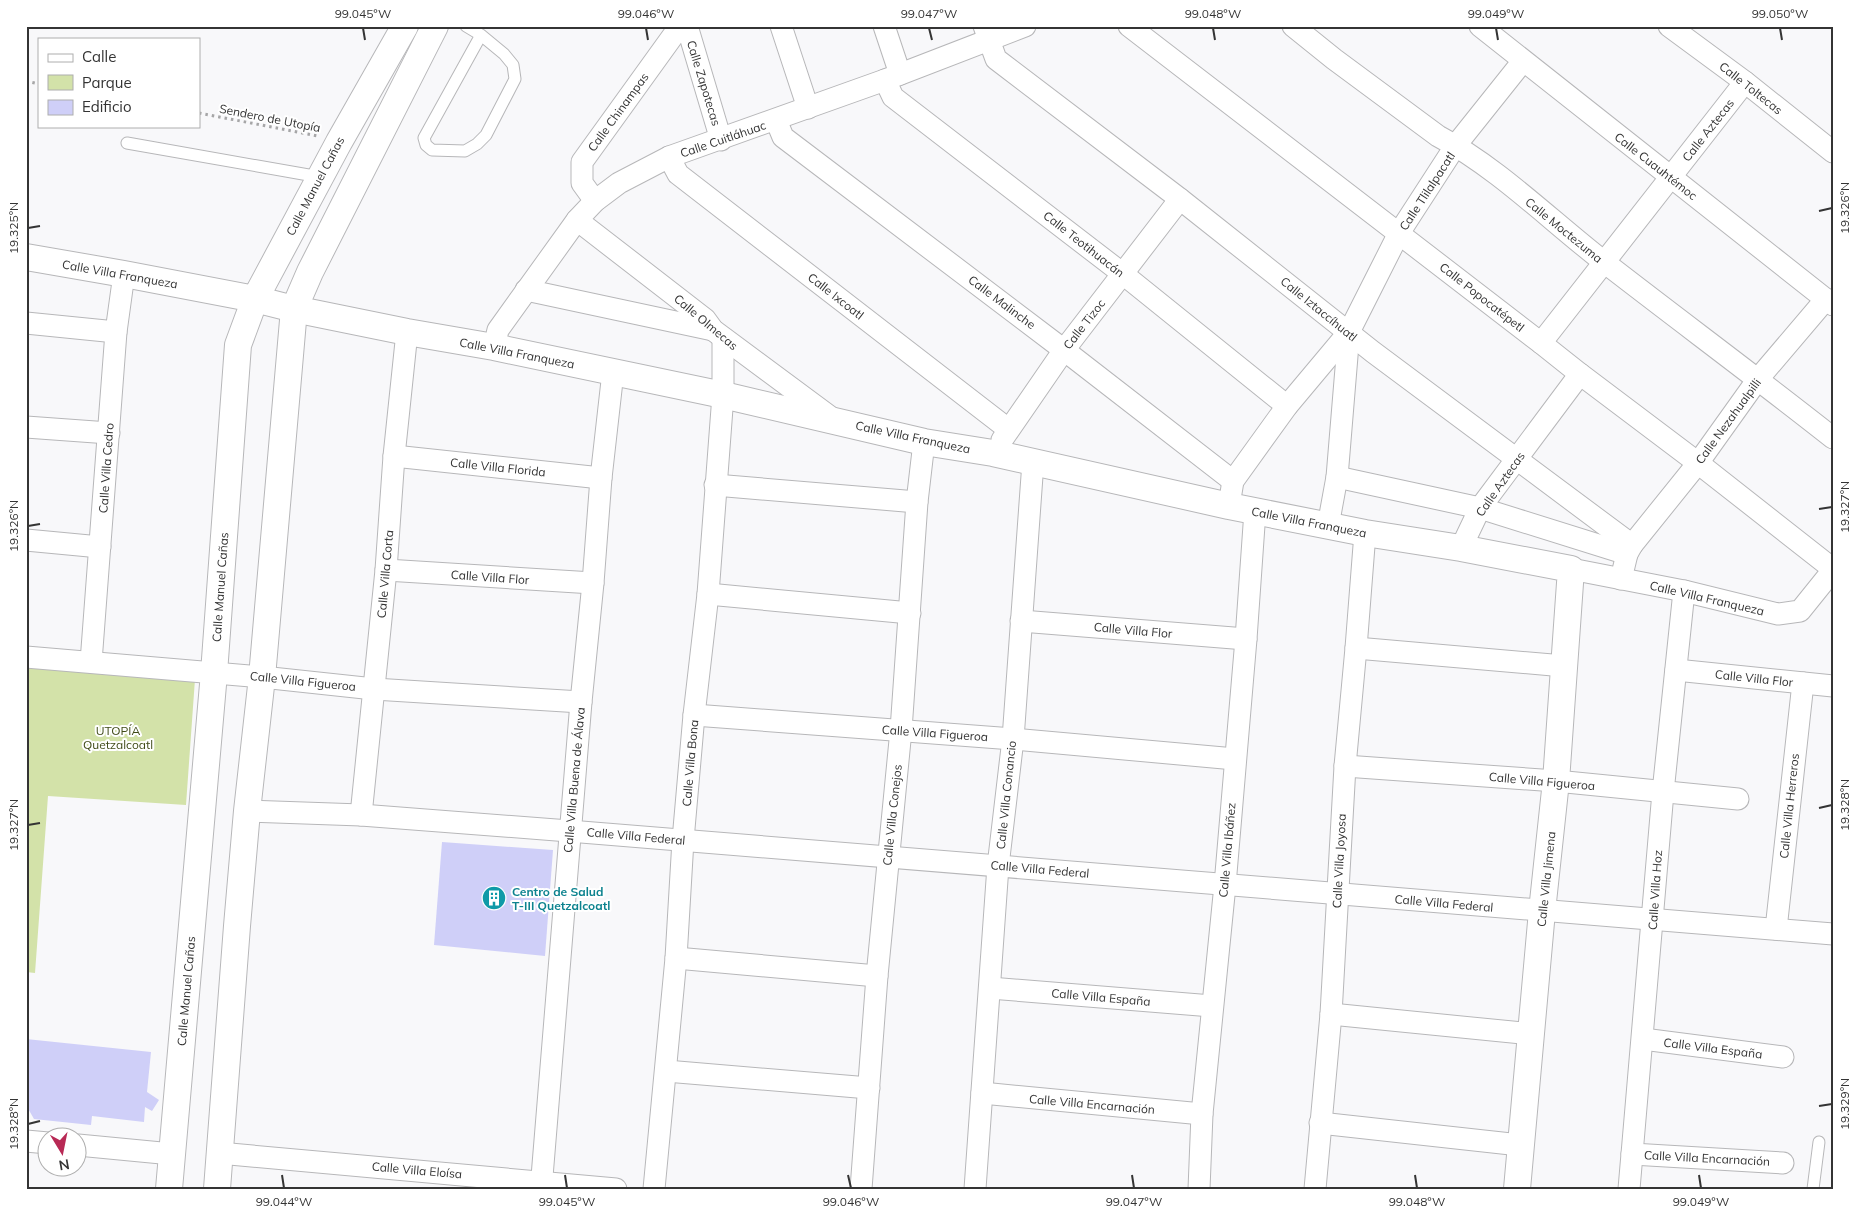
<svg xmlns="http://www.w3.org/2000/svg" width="1859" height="1215" font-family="Mulish,sans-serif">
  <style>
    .green { fill: #d3e2a9 }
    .building { fill: #cfcff8 }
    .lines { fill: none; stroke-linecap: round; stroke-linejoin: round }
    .service-casing { stroke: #b7b7b9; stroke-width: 13 }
    .minor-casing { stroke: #b7b7b9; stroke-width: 23 }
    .tertiary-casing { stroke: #b7b7b9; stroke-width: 28 }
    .path { stroke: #a6a6a7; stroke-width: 3; stroke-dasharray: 2.5 4; stroke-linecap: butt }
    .service { stroke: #fff; stroke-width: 11 }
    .minor { stroke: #fff; stroke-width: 21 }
    .tertiary { stroke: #fff; stroke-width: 26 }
    .ticks { fill: none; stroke: #343434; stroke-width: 2 }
    .labels { text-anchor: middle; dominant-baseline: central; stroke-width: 4; stroke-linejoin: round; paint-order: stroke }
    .street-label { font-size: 12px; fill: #343434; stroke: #fff }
    .park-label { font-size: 12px; fill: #404b18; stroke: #fff }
    .culture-label { font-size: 12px; font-weight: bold; fill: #0d838f; stroke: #fff; text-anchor: start }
    .neatline { fill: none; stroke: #343434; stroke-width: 2 }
    .ticks-label { font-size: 12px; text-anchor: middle; fill: #343434 }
  </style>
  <rect width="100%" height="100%" fill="#f8f8fa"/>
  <path class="green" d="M26,668L195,679L186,805L48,796L35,973L26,972Z"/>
  <g class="building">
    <path d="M442,842L553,850L545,956L434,945Z"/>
    <path d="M26,1039L151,1052L147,1092L159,1100L152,1111L145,1107L144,1122L92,1116L91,1125L34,1119L26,1105Z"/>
  </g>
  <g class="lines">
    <g class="service-casing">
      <g id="service">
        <path d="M466,26L481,35L504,54L513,65L515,79L486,135L477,144L465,151L432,150L426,145L424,138L481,35"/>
        <path d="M127,143L320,177"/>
        <path d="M1813,1189L1819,1142"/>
      </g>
    </g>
    <g class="minor-casing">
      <g id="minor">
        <path d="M687,26L721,140"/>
        <path d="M781,26L808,108"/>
        <path d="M884,26L900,74"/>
        <path d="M984,26L996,59L1180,199L1373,352L1632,545L1627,554L1621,579"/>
        <path d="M1129,26L1541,343L1580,374L1698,463L1833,569"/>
        <path d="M1293,26L1334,59L1438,136C1497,167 1551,221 1604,262C1680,321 1757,378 1833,438"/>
        <path d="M1480,26L1833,305"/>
        <path d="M1669,26L1745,82L1833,152"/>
        <path d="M885,80L893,97L1123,274L1287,406"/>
        <path d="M776,120L783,137L1064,350L1233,481"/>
        <path d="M669,157L678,174L1008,429"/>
        <path d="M595,201L582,183V162L680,26"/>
        <path d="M577,220L705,319L713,330L833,419"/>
        <path d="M526,290L713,330"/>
        <path d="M26,323L116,332"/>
        <path d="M1541,343L1745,82"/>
        <path d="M494,347L498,330L577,220L595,201L619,183L669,157L885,80L1025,26"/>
        <path d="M26,427L109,433"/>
        <path d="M1002,440L1064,350L1180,199"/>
        <path d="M394,456L601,478"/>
        <path d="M1337,477L1480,508L1627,554"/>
        <path d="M715,485L917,502"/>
        <path d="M1231,493L1233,481L1287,406L1349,332L1399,233L1456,145L1523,61"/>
        <path d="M1328,526L1337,477L1349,332"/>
        <path d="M26,540L100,547"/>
        <path d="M1632,545L1698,463L1758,379L1826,299"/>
        <path d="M1461,548L1480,508L1580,374"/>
        <path d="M1571,569L1684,591L1778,614L1800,611L1833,570"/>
        <path d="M386,570L593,583"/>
        <path d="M708,594L910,613"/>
        <path d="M1021,621L1246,639"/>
        <path d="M1356,648L1564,666"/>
        <path d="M26,657L262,677L374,689L581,702"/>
        <path d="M91,662L116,332L124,274"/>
        <path d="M1676,670L1833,686"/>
        <path d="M694,715L1013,739L1235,759"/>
        <path d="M1345,766L1556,781L1738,799"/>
        <path d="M247,811L361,815L569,831L1833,934"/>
        <path d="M361,815L386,570L394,456L407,332"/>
        <path d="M1776,929L1803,683"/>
        <path d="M676,958L877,976"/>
        <path d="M990,988L1212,1006"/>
        <path d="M1331,1014L1532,1034"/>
        <path d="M1643,1039L1783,1057"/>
        <path d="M666,1071L869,1088"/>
        <path d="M982,1093L1202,1114"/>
        <path d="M1320,1123L1520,1145"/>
        <path d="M26,1141L48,1143"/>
        <path d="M78,1145L172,1154"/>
        <path d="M219,1153L616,1189"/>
        <path d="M1632,1154L1783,1163"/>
        <path d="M541,1189L581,702L593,583L601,478L613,372"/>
        <path d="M654,1189L676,958L683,840L694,715L708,594L723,395V338"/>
        <path d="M861,1189L877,976L901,730L917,502L924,442"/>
        <path d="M975,1189L998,866L1013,739L1033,462"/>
        <path d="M1199,1189L1202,1114L1225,885L1246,639L1255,511"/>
        <path d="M1315,1189L1331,1014L1345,766L1356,648L1365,533"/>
        <path d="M1629,1189L1663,792L1684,591"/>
      </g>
    </g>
    <g class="tertiary-casing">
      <g id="tertiary">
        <path d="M26,257L124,274L255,299L294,309L407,332L494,347L723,395L924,442L993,453L1229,506L1365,533L1461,548L1571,569L1556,781L1542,911L1517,1189"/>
        <path d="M169,1189L214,673L238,345L255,299L339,142L405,26"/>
        <path d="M217,1189L237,926L247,811L262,677L294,309L310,272L435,26"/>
      </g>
    </g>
    <g class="path">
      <path d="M26,81L39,84"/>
      <path d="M199,113L318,136"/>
    </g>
    <use href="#service" class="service"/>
    <use href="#minor" class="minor"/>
    <use href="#tertiary" class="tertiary"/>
  </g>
  <path class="ticks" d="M363,28L365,40M646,28L648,40M929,28L932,40M1213,28L1215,40M1496,28L1498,40M1780,28L1782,40M1819,211L1832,208M28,228L40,226M1819,509L1832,507M28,526L40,524M1819,808L1832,805M28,825L40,823M1819,1106L1832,1104M28,1124L40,1121M282,1175L284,1188M565,1175L567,1188M848,1175L851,1188M1132,1175L1134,1188M1415,1175L1417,1188M1699,1175L1701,1188"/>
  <defs>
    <g id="building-disc" transform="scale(1.25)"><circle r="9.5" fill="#0f9aa8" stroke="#fff"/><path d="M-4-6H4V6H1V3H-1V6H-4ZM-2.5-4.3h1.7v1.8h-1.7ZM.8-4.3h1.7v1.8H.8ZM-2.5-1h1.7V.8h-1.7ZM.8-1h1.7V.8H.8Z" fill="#fff"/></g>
  </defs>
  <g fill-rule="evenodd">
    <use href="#building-disc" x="494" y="898"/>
  </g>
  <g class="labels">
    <g class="street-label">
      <text transform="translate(704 83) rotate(73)">Calle Zapotecas</text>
      <text transform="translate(1751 88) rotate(38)">Calle Toltecas</text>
      <text transform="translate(618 112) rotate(-54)">Calle Chinampas</text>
      <text transform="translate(270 118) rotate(11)">Sendero de Utopía</text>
      <text transform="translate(1708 130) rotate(-52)">Calle Aztecas</text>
      <text transform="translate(723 139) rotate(-19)">Calle Cuitláhuac</text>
      <text transform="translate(1656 166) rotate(38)">Calle Cuauhtémoc</text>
      <text transform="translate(315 186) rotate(-62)">Calle Manuel Cañas</text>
      <text transform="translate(1427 191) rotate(-57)">Calle Tlilalpacatl</text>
      <text transform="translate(1564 230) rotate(39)">Calle Moctezuma</text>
      <text transform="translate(1084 244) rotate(38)">Calle Teotihuacán</text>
      <text transform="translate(120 274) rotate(10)">Calle Villa Franqueza</text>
      <text transform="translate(836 296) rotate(38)">Calle Ixcoatl</text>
      <text transform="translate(1482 297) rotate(38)">Calle Popocatépetl</text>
      <text transform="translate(1002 302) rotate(37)">Calle Malinche</text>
      <text transform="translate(1319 309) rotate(39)">Calle Iztaccíhuatl</text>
      <text transform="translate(706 322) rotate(40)">Calle Olmecas</text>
      <text transform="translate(1084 324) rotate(-52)">Calle Tizoc</text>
      <text transform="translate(517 353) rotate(11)">Calle Villa Franqueza</text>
      <text transform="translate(1728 421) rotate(-54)">Calle Nezahualpilli</text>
      <text transform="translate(913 437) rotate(12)">Calle Villa Franqueza</text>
      <text transform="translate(498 467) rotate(6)">Calle Villa Florida</text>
      <text transform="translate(106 468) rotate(-86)">Calle Villa Cedro</text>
      <text transform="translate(1500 484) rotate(-55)">Calle Aztecas</text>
      <text transform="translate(1309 522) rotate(11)">Calle Villa Franqueza</text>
      <text transform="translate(385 574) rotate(-85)">Calle Villa Corta</text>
      <text transform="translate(490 577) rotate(4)">Calle Villa Flor</text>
      <text transform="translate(220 587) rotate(-86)">Calle Manuel Cañas</text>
      <text transform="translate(1707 598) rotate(13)">Calle Villa Franqueza</text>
      <text transform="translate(1133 630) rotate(5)">Calle Villa Flor</text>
      <text transform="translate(1754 678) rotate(6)">Calle Villa Flor</text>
      <text transform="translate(303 681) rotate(6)">Calle Villa Figueroa</text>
      <text transform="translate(935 733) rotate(4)">Calle Villa Figueroa</text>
      <text transform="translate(690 763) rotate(-85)">Calle Villa Bona</text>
      <text transform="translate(574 780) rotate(-85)">Calle Villa Buena de Álava</text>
      <text transform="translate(1542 781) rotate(5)">Calle Villa Figueroa</text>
      <text transform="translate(1006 795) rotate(-84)">Calle Villa Conancio</text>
      <text transform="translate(1789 806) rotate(-84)">Calle Villa Herreros</text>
      <text transform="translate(892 815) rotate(-84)">Calle Villa Conejos</text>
      <text transform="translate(636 836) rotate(5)">Calle Villa Federal</text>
      <text transform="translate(1227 850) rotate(-85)">Calle Villa Ibáñez</text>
      <text transform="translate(1339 861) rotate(-87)">Calle Villa Joyosa</text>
      <text transform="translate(1040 869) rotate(5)">Calle Villa Federal</text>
      <text transform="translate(1546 879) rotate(-84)">Calle Villa Jimena</text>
      <text transform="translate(1655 890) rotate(-86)">Calle Villa Hoz</text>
      <text transform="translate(1444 903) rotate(5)">Calle Villa Federal</text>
      <text transform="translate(186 991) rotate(-85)">Calle Manuel Cañas</text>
      <text transform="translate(1101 997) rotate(5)">Calle Villa España</text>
      <text transform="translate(1713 1048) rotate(7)">Calle Villa España</text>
      <text transform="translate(1092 1104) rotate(5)">Calle Villa Encarnación</text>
      <text transform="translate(1707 1158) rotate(3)">Calle Villa Encarnación</text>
      <text transform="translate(417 1170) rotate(5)">Calle Villa Eloísa</text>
    </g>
    <g class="park-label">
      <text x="118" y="730">UTOPÍA<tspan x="118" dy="14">Quetzalcoatl</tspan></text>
    </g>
    <g class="culture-label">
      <text x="512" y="891">Centro de Salud<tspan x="512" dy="14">T-III Quetzalcoatl</tspan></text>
    </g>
  </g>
  <rect width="1859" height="1215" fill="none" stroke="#ffffff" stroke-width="55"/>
  <rect x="38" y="38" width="162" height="90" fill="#ffffff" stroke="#aeaeae"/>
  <rect x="48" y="54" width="25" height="8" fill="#ffffff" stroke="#aeaeae"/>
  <text x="82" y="62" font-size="15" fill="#343434">Calle</text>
  <rect x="48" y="75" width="25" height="15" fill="#d3e2a9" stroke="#aeaeae"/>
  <text x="82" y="88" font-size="15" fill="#343434">Parque</text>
  <rect x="48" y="100" width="25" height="15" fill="#cfcff8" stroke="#aeaeae"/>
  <text x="82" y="112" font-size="15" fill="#343434">Edificio</text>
  <g transform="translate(62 1152) rotate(170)"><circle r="24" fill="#ffffff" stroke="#aeaeae"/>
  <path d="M0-4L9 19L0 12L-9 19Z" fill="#b82955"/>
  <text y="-8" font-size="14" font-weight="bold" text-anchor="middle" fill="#343434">N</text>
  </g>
  <rect x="28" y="28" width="1804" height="1160" class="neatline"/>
  <g class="ticks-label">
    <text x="363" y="18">99.045°W</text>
    <text x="646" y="18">99.046°W</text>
    <text x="929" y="18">99.047°W</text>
    <text x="1213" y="18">99.048°W</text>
    <text x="1496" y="18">99.049°W</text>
    <text x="1780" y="18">99.050°W</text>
    <text transform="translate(1845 208) rotate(-90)" y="4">19.326°N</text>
    <text transform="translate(14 228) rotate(-90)" y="4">19.325°N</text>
    <text transform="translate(1845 507) rotate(-90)" y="4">19.327°N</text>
    <text transform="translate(14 526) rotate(-90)" y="4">19.326°N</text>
    <text transform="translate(1845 805) rotate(-90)" y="4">19.328°N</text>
    <text transform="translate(14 825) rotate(-90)" y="4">19.327°N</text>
    <text transform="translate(1845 1104) rotate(-90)" y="4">19.329°N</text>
    <text transform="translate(14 1124) rotate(-90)" y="4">19.328°N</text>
    <text x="284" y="1206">99.044°W</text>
    <text x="567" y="1206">99.045°W</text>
    <text x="851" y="1206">99.046°W</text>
    <text x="1134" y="1206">99.047°W</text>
    <text x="1417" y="1206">99.048°W</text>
    <text x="1701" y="1206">99.049°W</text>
  </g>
</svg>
